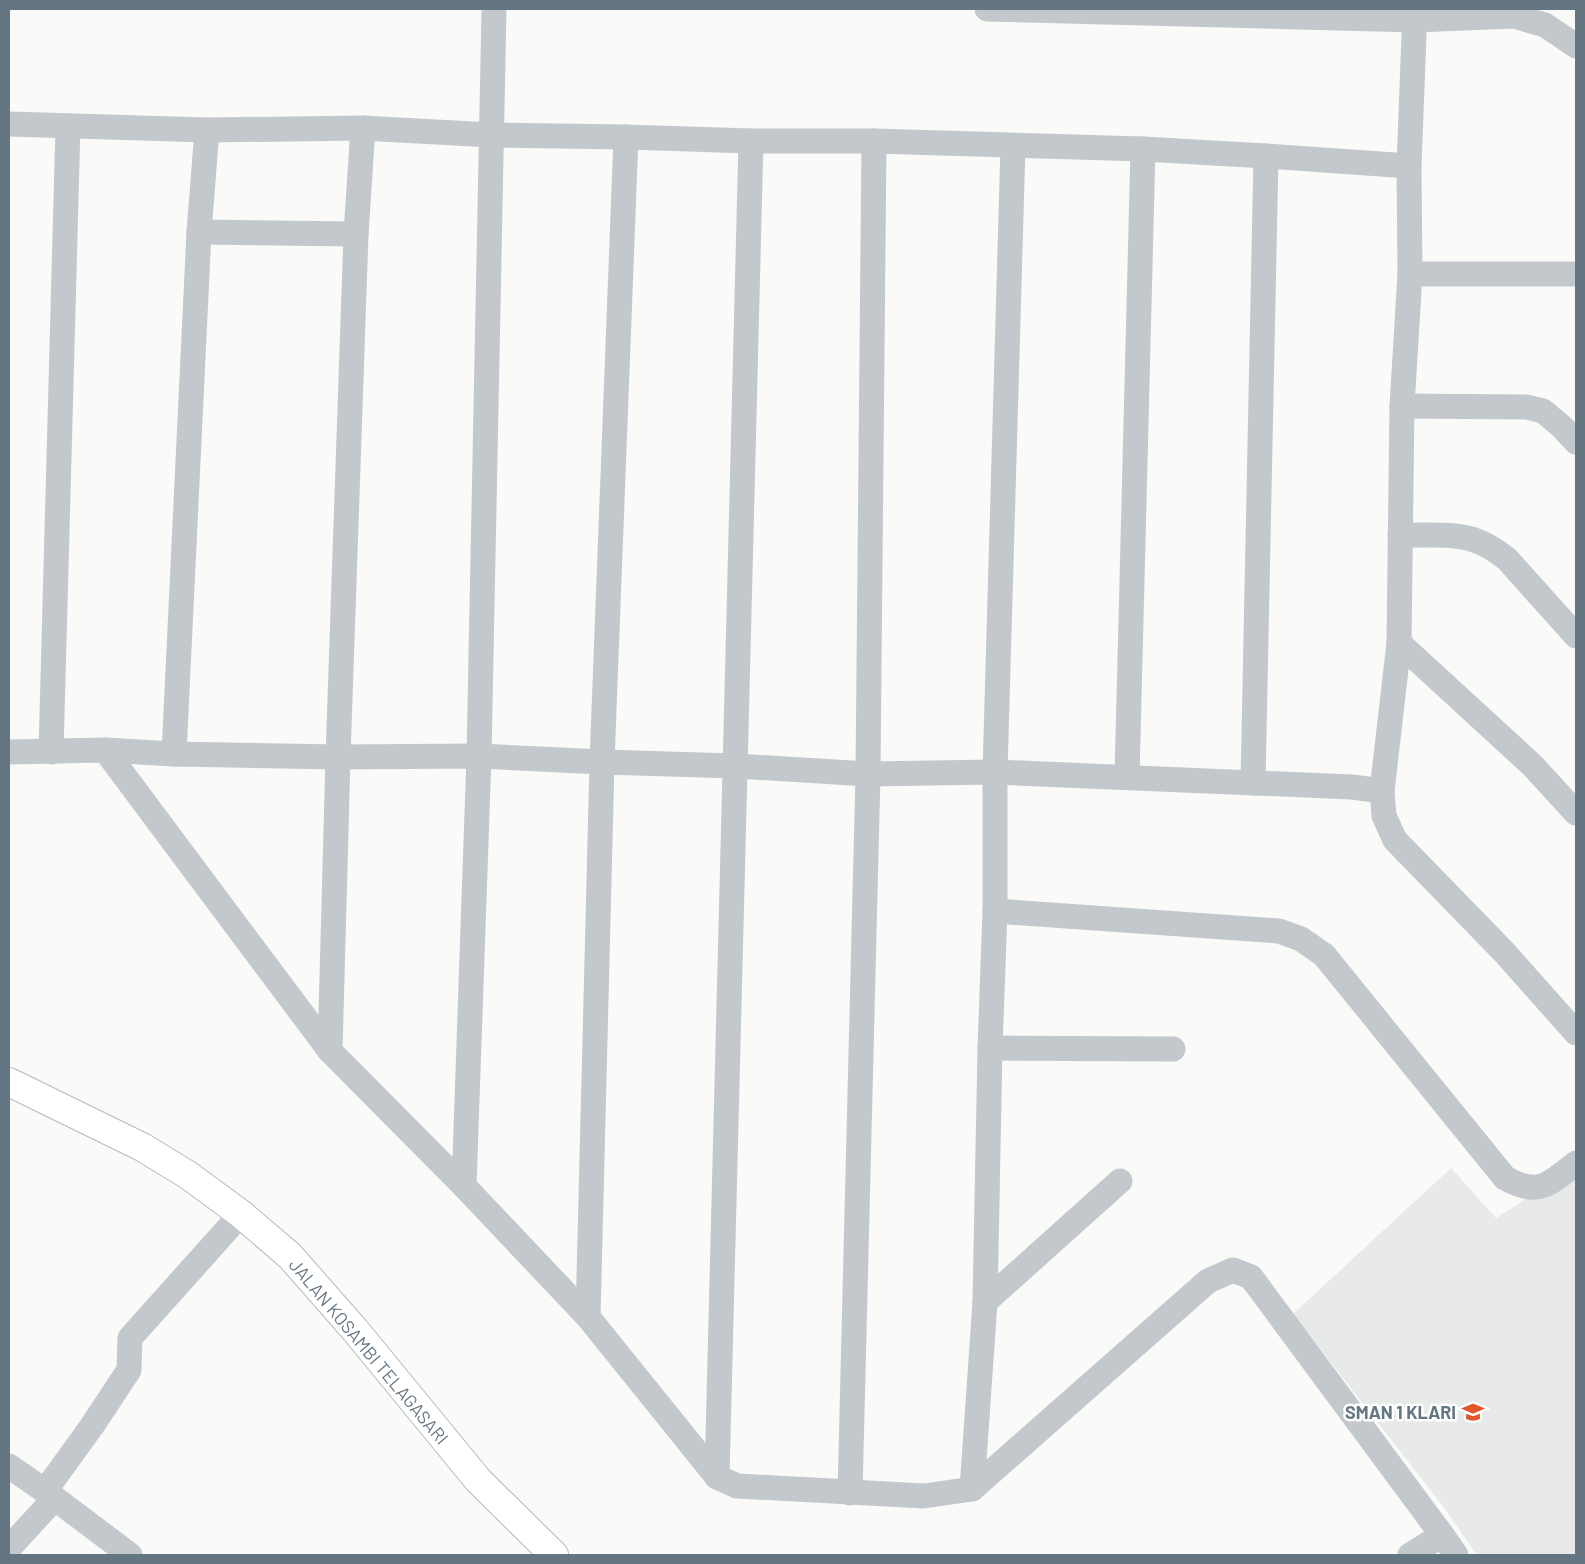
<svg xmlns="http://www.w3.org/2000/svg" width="1585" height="1564" font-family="Barlow,sans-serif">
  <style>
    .built { fill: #e8e9e9 }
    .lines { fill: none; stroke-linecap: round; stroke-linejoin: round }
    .secondary-casing { stroke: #b3babf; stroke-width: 30 }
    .minor { stroke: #c3c8cc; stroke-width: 25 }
    .secondary { stroke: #fff; stroke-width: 28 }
    .labels { text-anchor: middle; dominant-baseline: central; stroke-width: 5; stroke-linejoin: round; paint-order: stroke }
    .street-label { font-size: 18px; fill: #657683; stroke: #fff }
    .poi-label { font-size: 18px; font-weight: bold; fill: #657683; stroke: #fff; text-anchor: end }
  </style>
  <rect width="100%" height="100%" fill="#fafaf8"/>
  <path class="built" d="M1576,1167V1555H1477L1445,1509L1293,1314L1451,1168L1496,1218Z"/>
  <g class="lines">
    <g class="secondary-casing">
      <path id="secondary" d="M9,1082L142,1147L188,1175L241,1214L290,1256L355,1330L478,1480L554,1555"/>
    </g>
    <g class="minor">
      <path d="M987,9L1415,20L1514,16L1545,25L1576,46"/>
      <path d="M1415,9L1409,166L1410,274L1402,406L1399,643L1382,791L1384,816L1395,840L1504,952L1576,1033"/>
      <path d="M9,124L207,130L363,128L491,135L626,137L751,141H874L1143,149L1266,156L1409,166"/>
      <path d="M199,232L356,234"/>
      <path d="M1410,274H1576"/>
      <path d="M1402,406L1526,407L1543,411L1561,426L1576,442"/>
      <path d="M1400,535C1425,536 1454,532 1477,541C1488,545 1498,552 1507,559L1576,636"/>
      <path d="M1399,643L1533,766L1576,813"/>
      <path d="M105,750L330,1051L464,1186L588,1317L717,1477L737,1486L924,1496L972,1489L1208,1281L1233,1270L1251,1277L1442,1535"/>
      <path d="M9,752L105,750L174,754L338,757L479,756L602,762L736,766L868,774L995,772L1352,787L1382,791"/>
      <path d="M51,752L68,126"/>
      <path d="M174,754L199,232L207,130"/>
      <path d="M1127,777L1143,149"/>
      <path d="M1253,783L1266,156"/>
      <path d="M995,911L1279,931L1301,939L1324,955L1505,1178C1539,1197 1549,1184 1576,1163"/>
      <path d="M990,1048L1173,1049"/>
      <path d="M330,1051L338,757L356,234L363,128"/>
      <path d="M464,1186L479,756L494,9"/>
      <path d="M985,1302L1120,1181"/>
      <path d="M588,1317L602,762L626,137"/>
      <path d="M9,1466L45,1491L130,1555"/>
      <path d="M717,1477L751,141"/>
      <path d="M972,1489L985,1302L990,1048L995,911V772L1013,146"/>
      <path d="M45,1491L92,1426L129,1370L130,1338L241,1214"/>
      <path d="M850,1493L868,774L874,141"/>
      <path d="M9,1548L54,1499"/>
      <path d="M1410,1555L1442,1535L1456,1555"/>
    </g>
    <use href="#secondary" class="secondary"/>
  </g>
  <defs>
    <g id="school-bare" transform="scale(1.725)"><path d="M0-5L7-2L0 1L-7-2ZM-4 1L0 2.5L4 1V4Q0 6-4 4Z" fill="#e4572e" stroke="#fff" stroke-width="2.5" paint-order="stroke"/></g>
  </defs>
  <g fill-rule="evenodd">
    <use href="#school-bare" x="1473" y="1412"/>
  </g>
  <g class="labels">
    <g class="street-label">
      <text transform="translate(369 1351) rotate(50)">JALAN KOSAMBI TELAGASARI</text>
    </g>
    <g class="poi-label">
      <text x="1456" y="1412">SMAN 1 KLARI</text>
    </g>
  </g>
  <rect width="1585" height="1564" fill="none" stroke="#657683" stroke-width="20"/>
</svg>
